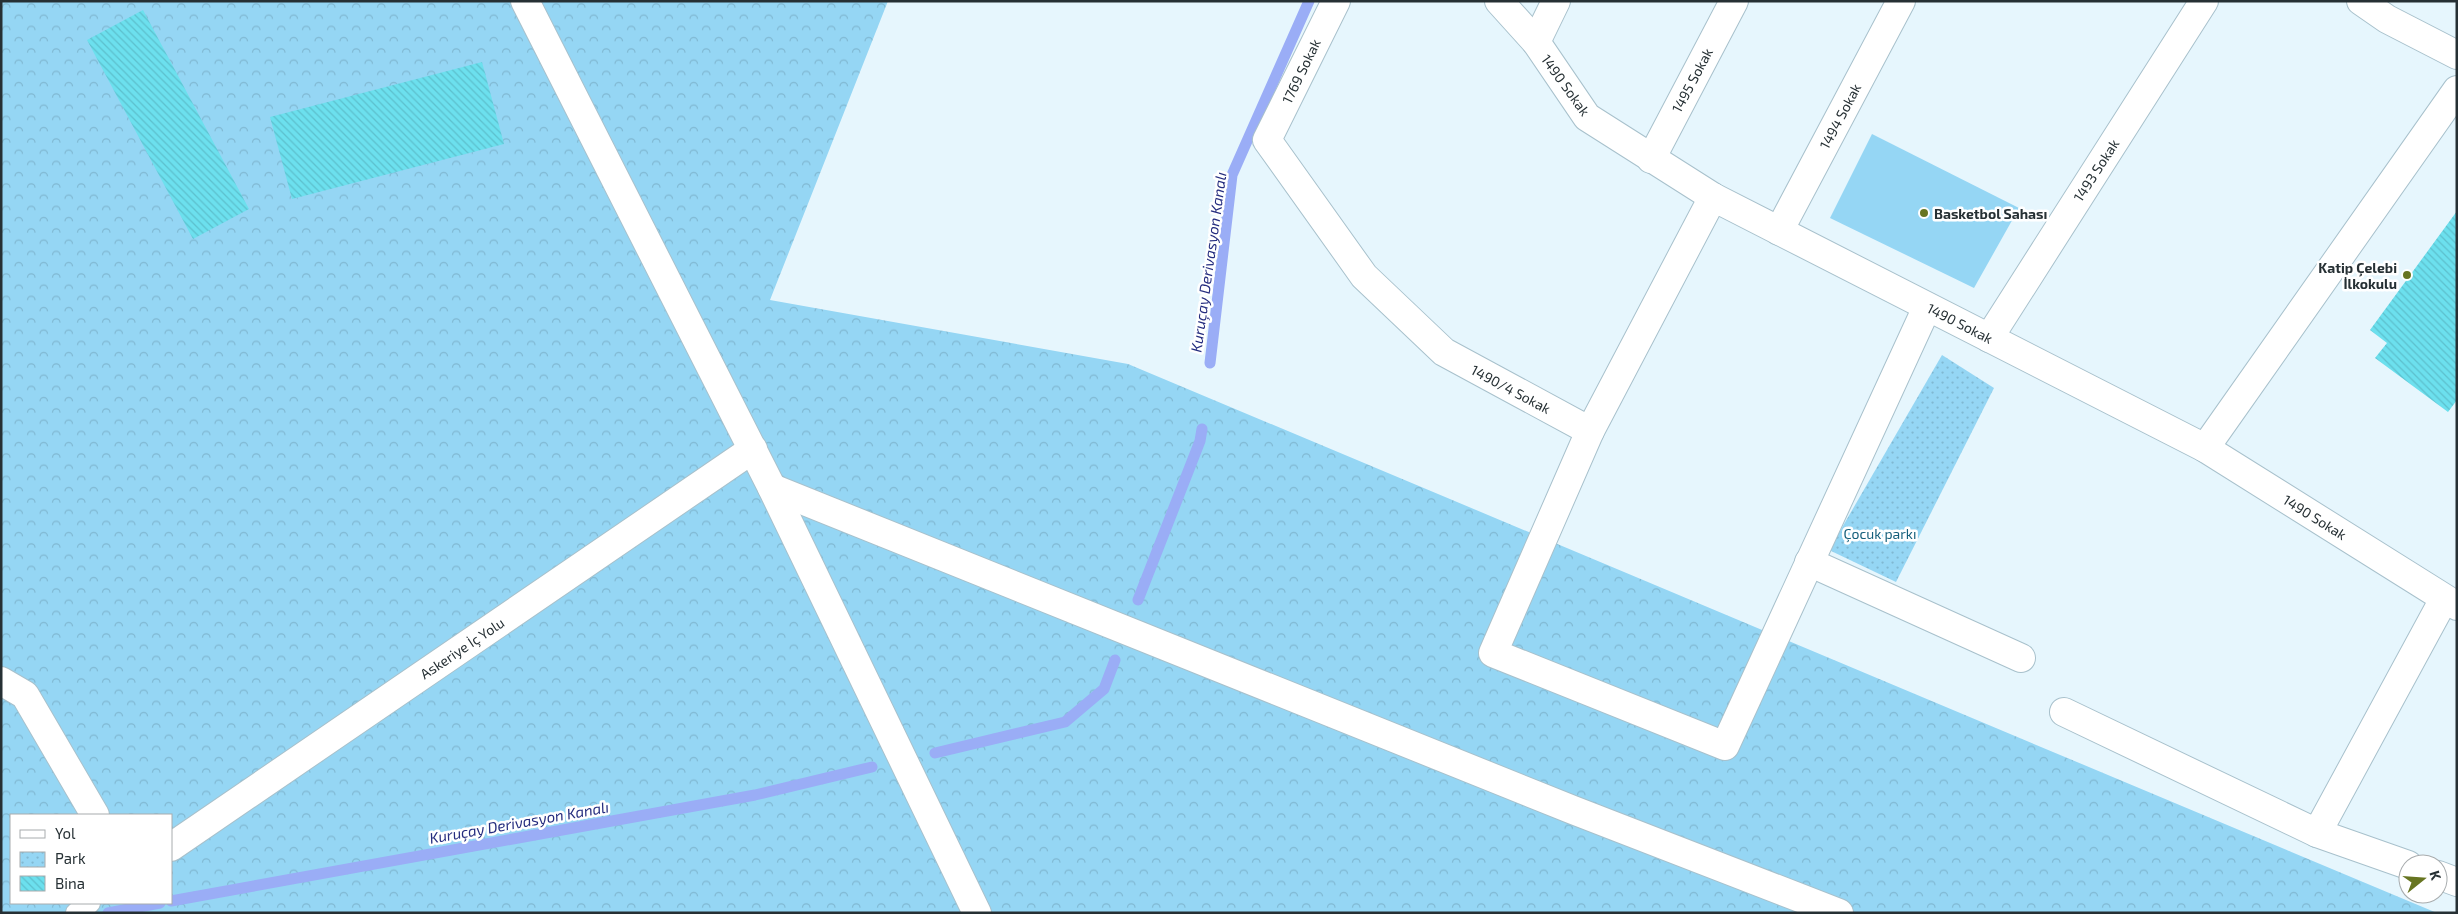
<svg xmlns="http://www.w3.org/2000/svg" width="2458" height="914" font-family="'Exo 2',sans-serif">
<defs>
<pattern id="forest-crowns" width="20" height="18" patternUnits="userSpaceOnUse" patternTransform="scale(1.25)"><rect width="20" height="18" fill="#95d6f4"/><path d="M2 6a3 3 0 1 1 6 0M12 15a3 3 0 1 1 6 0" fill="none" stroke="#80b8d2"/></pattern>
<pattern id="park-dots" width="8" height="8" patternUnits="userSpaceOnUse" patternTransform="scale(1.25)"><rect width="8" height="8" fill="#95d6f4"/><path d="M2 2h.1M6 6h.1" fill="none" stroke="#80b8d2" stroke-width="1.8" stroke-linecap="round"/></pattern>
<pattern id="building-back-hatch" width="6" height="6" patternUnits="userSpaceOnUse" patternTransform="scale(1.25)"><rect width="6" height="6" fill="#6ce0ee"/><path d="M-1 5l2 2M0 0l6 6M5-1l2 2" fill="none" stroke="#5dc0cd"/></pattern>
</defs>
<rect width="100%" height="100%" fill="#e6f6fd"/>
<polygon fill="#95d6f4" points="1872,134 2019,208 1974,288 1830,218"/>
<path fill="url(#forest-crowns)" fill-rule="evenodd" d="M1,1H888L770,300L1128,364L2437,913H1ZM11,815H171V903H11Z"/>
<polygon fill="url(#park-dots)" points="1942,355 1994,388 1896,582 1829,550"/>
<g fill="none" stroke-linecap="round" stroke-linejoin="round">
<g stroke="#9aadf6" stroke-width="11">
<polyline points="1210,363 1232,175 1309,1"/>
<polyline points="1138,600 1200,441 1202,429"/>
<polyline points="935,753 1065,722 1104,689 1115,660"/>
<polyline points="171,901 755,795 872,767"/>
<polyline points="108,913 160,903"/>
</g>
</g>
<g fill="url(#building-back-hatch)">
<polygon points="143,10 249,209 193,239 87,40"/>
<polygon points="482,62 504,144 292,199 270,117"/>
<polygon points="2457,211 2457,400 2448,412 2375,358 2387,343 2370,330"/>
</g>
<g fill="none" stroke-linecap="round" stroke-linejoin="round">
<defs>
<polyline id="lane" points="76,913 90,903"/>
<g id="street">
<polyline points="525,1 772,488 977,913"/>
<polyline points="1336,1 1267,140 1364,276 1444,352 1590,431 1713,197"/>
<polyline points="1499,1 1536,42 1587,117 1713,197 2205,448 2457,606"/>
<polyline points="2361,1 2387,19 2457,55"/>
<polyline points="1536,42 1556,1"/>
<polyline points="1651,159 1734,1"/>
<polyline points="1779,231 1901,1"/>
<polyline points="1989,338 2204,1"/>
<polyline points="1590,431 1493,653 1725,746 1927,307"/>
<polyline points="2205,448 2457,90"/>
<polyline points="772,488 1573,810 1839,913"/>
<polyline points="1809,562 2021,658"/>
<polyline points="1,681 25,695 95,815"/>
<polyline points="2064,712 2317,833 2408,865"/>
<polyline points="2317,833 2444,599"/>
<polyline points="171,847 753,449"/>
<polyline points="2438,875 2457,882"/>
</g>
</defs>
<use href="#lane" stroke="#a8c1cc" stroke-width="22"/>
<use href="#street" stroke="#a8c1cc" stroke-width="30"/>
<use href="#lane" stroke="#fff" stroke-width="20"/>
<use href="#street" stroke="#fff" stroke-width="28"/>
</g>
<g fill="#677521" stroke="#fff" stroke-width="2">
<circle cx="1924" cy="213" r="5"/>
<circle cx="2407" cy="275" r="5"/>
</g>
<g text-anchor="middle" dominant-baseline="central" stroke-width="5" stroke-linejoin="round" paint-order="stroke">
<g font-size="14" fill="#263034" stroke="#fff">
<text transform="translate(1301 71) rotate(-64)">1769 Sokak</text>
<text transform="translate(1692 80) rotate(-62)">1495 Sokak</text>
<text transform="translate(1566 85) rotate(54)">1490 Sokak</text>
<text transform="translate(1840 116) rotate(-62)">1494 Sokak</text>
<text transform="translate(2096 170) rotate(-57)">1493 Sokak</text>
<text transform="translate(1960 323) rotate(27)">1490 Sokak</text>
<text transform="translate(1511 389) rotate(28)">1490/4 Sokak</text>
<text transform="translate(2315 517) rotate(32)">1490 Sokak</text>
<text transform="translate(462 648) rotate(-34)">Askeriye İç Yolu</text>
</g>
<g font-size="14" font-weight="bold" fill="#263034" stroke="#fff" text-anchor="start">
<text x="1934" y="213">Basketbol Sahası</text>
<text x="2397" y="267" text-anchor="end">Katip Çelebi<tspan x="2397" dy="16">İlkokulu</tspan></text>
</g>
<g font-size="14" fill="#155f7b" stroke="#fff">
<text x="1880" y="533">Çocuk parkı</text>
</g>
<g font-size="15" font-style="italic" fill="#252d7f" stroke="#fff">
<text transform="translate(1208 262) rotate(-82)">Kuruçay Derivasyon Kanalı</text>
<text transform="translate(519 822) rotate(-10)">Kuruçay Derivasyon Kanalı</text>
</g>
</g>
<rect width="2458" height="914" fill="none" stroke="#263034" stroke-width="5"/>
<rect x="10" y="814" width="162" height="90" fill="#ffffff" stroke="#a8acae"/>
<rect x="20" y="830" width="25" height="8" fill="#ffffff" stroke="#a8acae"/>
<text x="55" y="839" font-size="15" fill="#263034">Yol</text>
<rect x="20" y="852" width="25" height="15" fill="url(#park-dots)" stroke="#a8acae"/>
<text x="55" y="864" font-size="15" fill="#263034">Park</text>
<rect x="20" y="876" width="25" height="15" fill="url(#building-back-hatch)" stroke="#a8acae"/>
<text x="55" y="889" font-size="15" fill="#263034">Bina</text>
<g transform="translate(2423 879) rotate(73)"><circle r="24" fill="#ffffff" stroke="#a8acae"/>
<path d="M0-4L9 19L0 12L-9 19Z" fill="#677521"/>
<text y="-8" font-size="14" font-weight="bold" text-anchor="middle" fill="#263034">K</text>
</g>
</svg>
